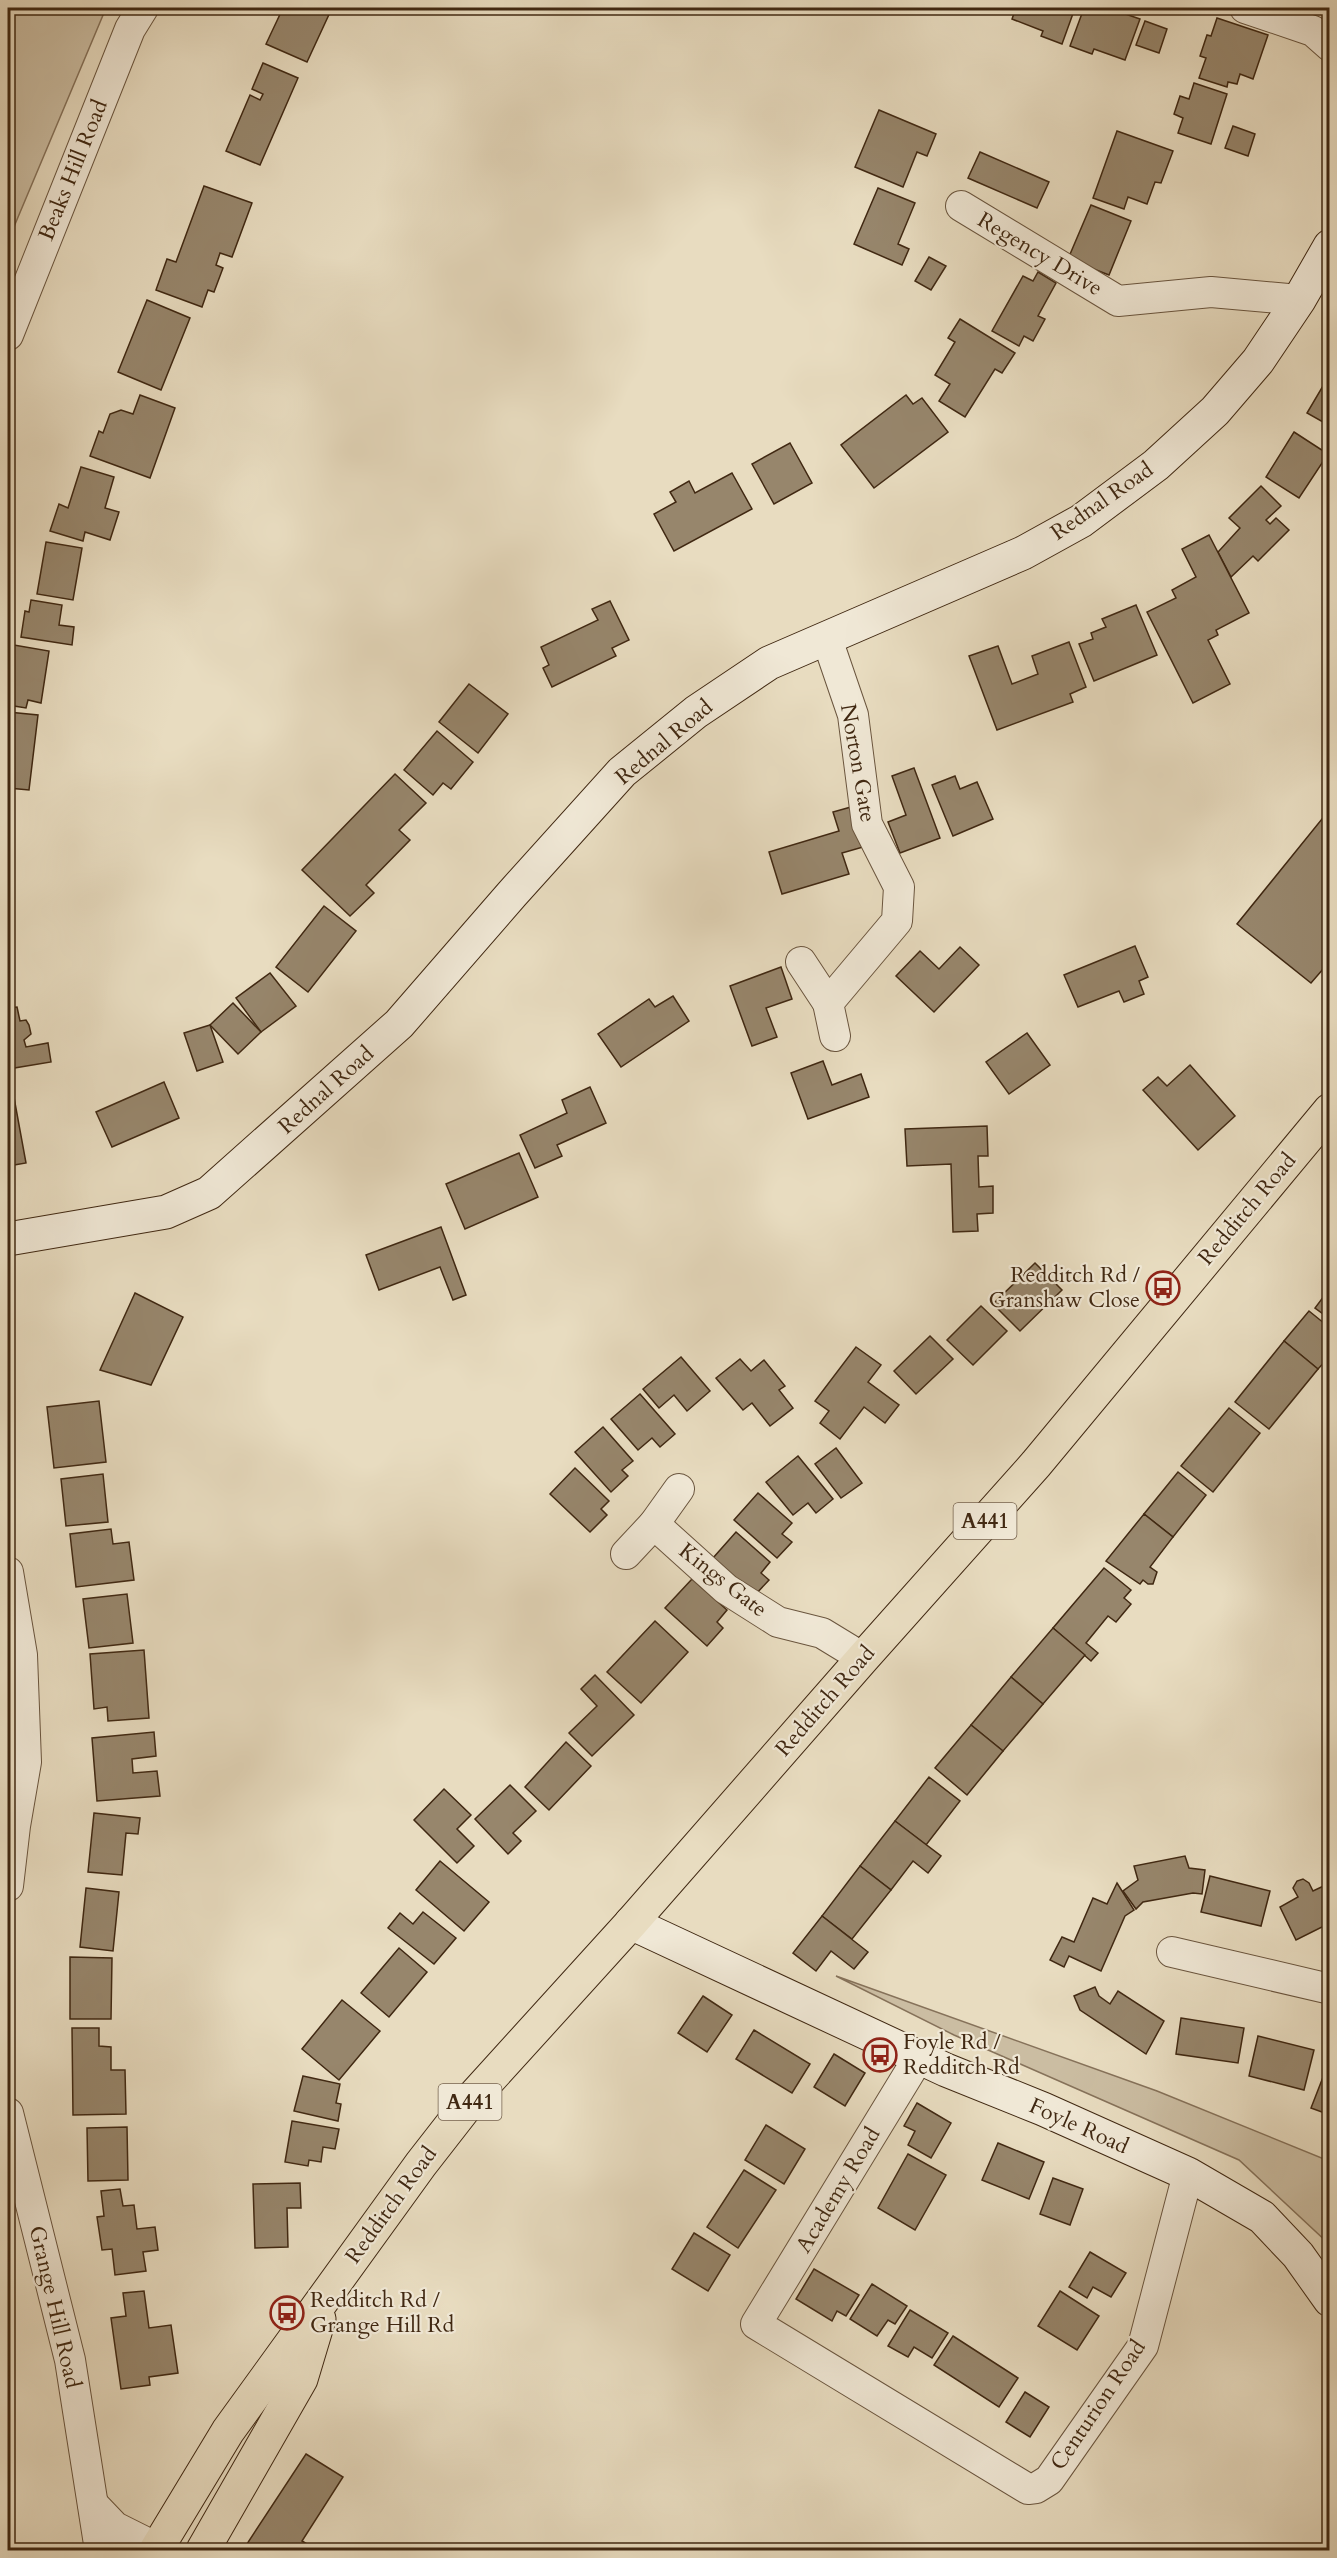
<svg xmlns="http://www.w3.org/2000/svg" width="1337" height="2558" font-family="Cardo,serif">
<rect width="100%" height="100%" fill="#e8dcc0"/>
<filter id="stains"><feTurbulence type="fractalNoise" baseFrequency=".00333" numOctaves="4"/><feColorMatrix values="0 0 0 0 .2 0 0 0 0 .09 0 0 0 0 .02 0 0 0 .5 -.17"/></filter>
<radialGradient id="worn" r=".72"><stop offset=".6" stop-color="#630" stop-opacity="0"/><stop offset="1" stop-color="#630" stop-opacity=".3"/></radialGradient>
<g fill="#cbbda2" stroke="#86725a" stroke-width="1.5">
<polygon points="8,8 106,8 8,241"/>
<polygon points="836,1976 1157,2091 1329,2161 1329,2244 1239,2160 954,2035"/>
</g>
<g fill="#97866c" stroke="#402812" stroke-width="1.5">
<polygon points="283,8 332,8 307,62 266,44"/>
<polygon points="1016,8 1075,8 1062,44 1041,36 1043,31 1012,19"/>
<polygon points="1084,8 1108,8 1140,19 1125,60 1094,49 1092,54 1070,46"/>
<polygon points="1217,18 1268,35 1253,79 1240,74 1237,84 1228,82 1227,87 1199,78 1206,58 1200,56 1207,35 1211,36"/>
<polygon points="1145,21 1167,29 1159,53 1136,45"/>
<polygon points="263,63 298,78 260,165 226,151 250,95 260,100 263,94 252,89"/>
<polygon points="1194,83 1227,94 1211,144 1178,133 1183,118 1174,114 1180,96 1189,99"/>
<polygon points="879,110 936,134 927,156 917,152 903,187 855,167"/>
<polygon points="1233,126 1255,134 1248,156 1225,148"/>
<polygon points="1117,131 1173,151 1161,183 1155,182 1147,204 1128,197 1124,209 1093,198"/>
<polygon points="980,152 1049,182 1037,208 968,178"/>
<polygon points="204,186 252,203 232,257 220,253 216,265 223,268 214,292 208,290 202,307 156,290 167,259 176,262"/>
<polygon points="878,188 915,203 898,244 909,249 902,265 854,244"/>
<polygon points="1091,205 1131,221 1109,275 1068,259"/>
<polygon points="929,257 946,266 931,290 915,281"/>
<polygon points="1038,272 1056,283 1038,316 1045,319 1033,341 1024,336 1019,346 992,331 1023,276 1033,281"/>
<polygon points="147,300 190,318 161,390 118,372"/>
<polygon points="960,319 1015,353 1002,373 995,369 965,417 939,401 950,384 935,375 955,342 948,338"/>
<polygon points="1330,374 1330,426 1307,413"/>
<polygon points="140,395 175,408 150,478 90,456 99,431 103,433 110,414 121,410 133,414"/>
<polygon points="906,395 913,404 922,398 948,432 874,488 841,445"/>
<polygon points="1294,432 1328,454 1299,498 1266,477"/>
<polygon points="790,443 812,483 774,504 752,464"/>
<polygon points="81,467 114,477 105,508 119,512 110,540 85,532 83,541 50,531 59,504 68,508"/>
<polygon points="732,473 752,509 674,551 654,514 676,502 670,492 689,481 695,493"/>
<polygon points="1261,486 1281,506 1266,520 1270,524 1276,518 1289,530 1258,561 1253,556 1231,577 1218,552 1240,528 1229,518"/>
<polygon points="1209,535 1249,613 1216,630 1218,635 1208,640 1230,684 1193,703 1147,612 1176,598 1172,590 1196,577 1182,549"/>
<polygon points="46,542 82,548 73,600 37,594"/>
<polygon points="31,600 62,605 59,625 74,627 72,645 21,637 25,611 29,612"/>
<polygon points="610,601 629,640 612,648 616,656 552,687 543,668 549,665 541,647 598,620 592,609"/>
<polygon points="1136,605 1157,655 1094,681 1079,644 1093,639 1091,633 1106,627 1102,619"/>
<polygon points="1069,642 1086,687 1070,694 1073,702 997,730 969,656 998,646 1012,684 1038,674 1032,656"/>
<polygon points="8,644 49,651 41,703 28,700 26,708 8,705"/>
<polygon points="469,684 508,714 478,753 439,722"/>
<polygon points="8,712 38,715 29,790 8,788"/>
<polygon points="437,731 473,762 451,789 443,783 433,795 404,770"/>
<polygon points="914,768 940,838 900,853 888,822 906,815 892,776"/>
<polygon points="395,774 426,803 399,830 410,840 366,885 374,893 350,916 302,870"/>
<polygon points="955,776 960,789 977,782 993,819 953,836 932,785"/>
<polygon points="851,807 863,847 842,853 849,874 782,894 769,852 839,831 833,812"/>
<polygon points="1330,809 1330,961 1311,983 1237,924"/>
<polygon points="324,906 356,931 308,992 276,967"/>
<polygon points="1135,946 1148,977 1139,981 1144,994 1124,1002 1119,991 1078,1007 1064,975"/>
<polygon points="960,947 979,965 934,1012 896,976 920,951 939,969"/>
<polygon points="781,967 792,999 766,1008 777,1037 752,1046 730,986"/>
<polygon points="270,973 296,1006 261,1032 236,998"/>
<polygon points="673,996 689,1021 621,1067 598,1034 649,999 655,1007"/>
<polygon points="233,1003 261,1032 238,1054 210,1025"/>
<polygon points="17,1007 20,1021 26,1020 29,1025 31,1034 24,1040 26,1047 48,1043 51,1062 8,1069 8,1008"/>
<polygon points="210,1025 223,1062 197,1071 184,1033"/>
<polygon points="1027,1033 1050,1065 1009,1094 986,1062"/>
<polygon points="823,1061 832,1085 861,1074 869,1097 808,1119 791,1073"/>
<polygon points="1190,1065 1235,1116 1198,1150 1143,1090 1158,1077 1167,1086"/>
<polygon points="8,1081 11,1081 26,1163 8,1166"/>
<polygon points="164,1082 179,1118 112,1147 96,1112"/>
<polygon points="590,1087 606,1123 557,1145 562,1156 535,1168 520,1135 567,1113 562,1100"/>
<polygon points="987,1126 988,1156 978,1156 979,1187 993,1186 993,1213 977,1214 978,1231 953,1232 951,1164 907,1166 905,1129"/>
<polygon points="519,1153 538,1197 465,1229 446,1184"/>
<polygon points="441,1227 466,1295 453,1300 440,1267 379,1290 366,1255"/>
<polygon points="1035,1263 1062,1290 1020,1331 993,1304"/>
<polygon points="1330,1288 1330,1319 1315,1308"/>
<polygon points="135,1293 183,1317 151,1385 100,1370"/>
<polygon points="981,1306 1007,1331 973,1365 947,1340"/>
<polygon points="1309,1311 1330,1328 1330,1356 1318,1369 1284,1341"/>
<polygon points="930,1336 953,1359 916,1394 894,1371"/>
<polygon points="1284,1341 1318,1369 1269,1429 1235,1402"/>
<polygon points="856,1347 881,1365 868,1382 899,1405 885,1423 864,1407 840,1439 820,1423 829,1411 815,1401"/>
<polygon points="681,1357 710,1391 687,1411 674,1395 659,1408 643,1389"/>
<polygon points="740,1359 751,1371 764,1360 785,1386 779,1390 793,1408 770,1426 752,1403 743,1410 716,1378"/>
<polygon points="640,1394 675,1434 660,1447 652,1438 638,1450 611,1419"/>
<polygon points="99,1401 106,1462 54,1468 47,1407"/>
<polygon points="1229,1408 1260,1433 1213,1492 1181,1466"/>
<polygon points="603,1427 633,1461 622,1470 628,1476 611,1492 575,1452"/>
<polygon points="836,1448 862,1483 841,1498 815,1464"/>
<polygon points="798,1456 833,1499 816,1513 808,1503 793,1515 766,1482"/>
<polygon points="575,1468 609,1501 601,1509 607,1515 590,1532 550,1494"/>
<polygon points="1178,1472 1206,1495 1173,1537 1144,1514"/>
<polygon points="103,1474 108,1522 66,1526 61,1479"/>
<polygon points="758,1493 792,1523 782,1534 792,1542 777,1558 734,1520"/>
<polygon points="1144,1514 1173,1537 1150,1567 1157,1572 1153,1584 1148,1584 1143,1580 1140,1584 1106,1561"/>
<polygon points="111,1529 113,1544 129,1542 134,1580 76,1587 70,1534"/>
<polygon points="736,1532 770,1562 761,1573 769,1580 755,1595 713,1558"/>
<polygon points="1104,1568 1131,1590 1124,1598 1131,1604 1116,1622 1108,1616 1086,1643 1098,1653 1091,1661 1053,1628"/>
<polygon points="692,1579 727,1610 717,1622 723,1628 707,1646 665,1608"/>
<polygon points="127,1594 133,1643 89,1648 83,1599"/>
<polygon points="655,1621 688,1652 641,1703 607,1672"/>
<polygon points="1053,1628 1085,1655 1043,1704 1011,1677"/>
<polygon points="144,1650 149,1718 108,1721 107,1707 94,1709 90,1654"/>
<polygon points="595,1675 634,1715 592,1756 569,1733 597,1706 581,1689"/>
<polygon points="1011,1677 1043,1704 1003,1751 971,1725"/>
<polygon points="971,1725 1003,1751 967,1795 935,1768"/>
<polygon points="154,1732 156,1756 132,1759 133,1773 157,1771 160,1796 97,1801 92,1738"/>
<polygon points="566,1742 591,1766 549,1810 525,1787"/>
<polygon points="929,1777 960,1801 926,1845 895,1821"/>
<polygon points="510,1785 536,1811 513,1833 521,1841 508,1854 475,1819"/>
<polygon points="444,1789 471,1815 457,1829 474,1846 457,1863 414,1820"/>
<polygon points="94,1813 140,1818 138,1834 126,1833 122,1875 88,1872"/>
<polygon points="895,1821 941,1856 928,1873 913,1861 891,1890 860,1866"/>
<polygon points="1185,1856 1189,1868 1205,1870 1202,1894 1193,1893 1143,1902 1136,1909 1123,1891 1138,1880 1134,1866"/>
<polygon points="440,1861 489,1902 464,1931 416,1890"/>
<polygon points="860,1866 891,1890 852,1939 822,1916"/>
<polygon points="1210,1876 1270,1891 1261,1926 1201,1912"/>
<polygon points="1303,1879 1309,1883 1313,1891 1330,1883 1330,1923 1296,1940 1280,1907 1298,1897 1293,1888 1297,1881"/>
<polygon points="1117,1883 1134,1910 1125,1916 1101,1971 1069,1956 1064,1967 1050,1960 1062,1937 1074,1942 1093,1898 1107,1904"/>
<polygon points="86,1888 119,1892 113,1951 80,1947"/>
<polygon points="423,1912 456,1938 434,1964 388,1928 400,1913 413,1924"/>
<polygon points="822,1916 868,1952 854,1969 831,1951 816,1971 793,1953"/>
<polygon points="399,1948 427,1972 389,2017 361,1993"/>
<polygon points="70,1957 112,1958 111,2019 70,2019"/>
<polygon points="1095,1987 1099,1996 1110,2004 1118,1991 1164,2021 1146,2054 1080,2010 1074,1996"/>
<polygon points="703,1996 732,2015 707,2052 678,2033"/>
<polygon points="342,2000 380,2031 339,2080 302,2049"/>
<polygon points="1181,2018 1244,2028 1238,2063 1176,2054"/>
<polygon points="72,2028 99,2028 99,2046 111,2047 111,2070 125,2070 126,2114 73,2115"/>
<polygon points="754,2030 810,2064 792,2093 736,2059"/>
<polygon points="1258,2036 1314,2050 1304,2090 1249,2076"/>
<polygon points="834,2054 865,2073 845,2106 814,2087"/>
<polygon points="1325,2072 1330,2074 1330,2115 1311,2108"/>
<polygon points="303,2076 340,2084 336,2103 341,2104 338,2121 294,2111"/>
<polygon points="917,2103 951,2123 931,2158 908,2145 915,2131 904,2126"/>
<polygon points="292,2121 339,2129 335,2149 323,2147 321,2162 309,2160 308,2166 285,2162"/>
<polygon points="766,2125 805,2149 784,2184 745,2160"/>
<polygon points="127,2127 128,2180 88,2181 87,2128"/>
<polygon points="998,2143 1044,2162 1029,2199 982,2180"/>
<polygon points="908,2154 946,2175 915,2230 878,2208"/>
<polygon points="744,2170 776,2190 738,2248 707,2227"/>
<polygon points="1053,2178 1083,2189 1070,2225 1040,2214"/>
<polygon points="300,2183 301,2208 287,2208 288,2247 255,2248 253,2184"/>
<polygon points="120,2189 123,2206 134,2205 137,2229 155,2227 158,2250 143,2252 146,2271 115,2275 112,2249 102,2250 97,2217 104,2216 101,2191"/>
<polygon points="694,2233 730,2255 708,2291 672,2269"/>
<polygon points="1090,2252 1126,2273 1111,2297 1093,2287 1087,2298 1069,2287"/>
<polygon points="814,2269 859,2295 846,2316 837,2311 832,2321 796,2299"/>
<polygon points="872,2284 907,2306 895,2324 888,2320 877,2336 850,2319"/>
<polygon points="144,2291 149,2328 171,2325 178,2373 149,2377 150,2385 121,2389 111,2318 126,2316 123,2293"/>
<polygon points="1060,2291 1099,2316 1077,2350 1038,2326"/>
<polygon points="910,2310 948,2333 932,2358 914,2347 908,2357 888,2346"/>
<polygon points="953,2336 1018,2378 999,2407 934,2365"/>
<polygon points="1025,2392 1049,2407 1030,2437 1006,2422"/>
<polygon points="306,2454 343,2477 302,2541 317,2550 243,2550"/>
</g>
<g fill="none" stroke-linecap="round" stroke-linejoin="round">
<defs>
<g id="street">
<polyline points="1245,8 1313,31 1330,46"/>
<polyline points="961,206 1118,301 1211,292 1299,300"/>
<polyline points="8,335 130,29 143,8"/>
<polyline points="827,639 853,715 867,824 899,887 897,921 828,1003 835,1036"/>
<polyline points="801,962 828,1003"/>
<polyline points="654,1524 726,1589 778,1622 822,1633 863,1658"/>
<polyline points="626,1554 654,1524 679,1489"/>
<polyline points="8,1572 22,1655 26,1762 15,1826 8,1886"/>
<polyline points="1172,1952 1330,1989"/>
<polyline points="919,2057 756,2324 1028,2489 1036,2488 1049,2480 1143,2346 1188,2174"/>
<polyline points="8,2113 70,2360 99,2544 102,2550"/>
<polyline points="93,2504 115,2527 161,2550"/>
</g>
<g id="secondary">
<polyline points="8,1239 166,1212 209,1193 399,1024 512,894 622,772 696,712 769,663 1023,553 1081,521 1156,465 1215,411 1258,361 1299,300 1330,246"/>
<polyline points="631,1923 946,2070 1043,2109 1188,2174 1262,2217 1298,2255 1330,2300"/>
</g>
<g id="highway">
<polyline points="156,2550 228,2431 421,2164 474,2096 631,1923 863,1658 1036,1464 1330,1110"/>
<polyline points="203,2550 301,2379 319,2319"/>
</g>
</defs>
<use href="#street" stroke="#6a553e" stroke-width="32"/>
<use href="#secondary" stroke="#402812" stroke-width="35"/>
<use href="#highway" stroke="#402812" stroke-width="35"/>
<use href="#street" stroke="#f0e8d6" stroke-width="30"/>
<use href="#secondary" stroke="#f0e8d6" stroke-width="33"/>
<use href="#highway" stroke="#e8dcc0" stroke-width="33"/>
</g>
<defs>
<symbol id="bus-ring" viewBox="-11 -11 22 22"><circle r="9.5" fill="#f0e8d6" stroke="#8f2418" stroke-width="1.5"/><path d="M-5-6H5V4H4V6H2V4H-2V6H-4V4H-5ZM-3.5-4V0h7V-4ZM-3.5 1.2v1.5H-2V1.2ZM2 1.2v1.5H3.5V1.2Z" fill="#8f2418"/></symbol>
</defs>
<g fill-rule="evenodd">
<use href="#bus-ring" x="1144" y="1269" width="38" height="38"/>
<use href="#bus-ring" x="861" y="2036" width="38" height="38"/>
<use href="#bus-ring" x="268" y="2294" width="38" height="38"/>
</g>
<g text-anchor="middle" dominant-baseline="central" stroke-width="4.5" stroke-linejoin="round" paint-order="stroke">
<g fill="#f0e8d6" stroke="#75624d" stroke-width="1.5">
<rect x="953.5" y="1503" width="63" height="36" rx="4.5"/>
<rect x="438.5" y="2084" width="63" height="36" rx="4.5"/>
</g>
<g font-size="21" font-weight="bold" fill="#402812">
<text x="985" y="1521">A441</text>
<text x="470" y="2102">A441</text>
</g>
<g font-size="22" fill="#402812" stroke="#f0e8d6">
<text transform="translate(73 170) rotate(-68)">Beaks Hill Road</text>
<text transform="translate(1040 254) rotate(31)">Regency Drive</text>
<text transform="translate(1102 501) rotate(-35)">Rednal Road</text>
<text transform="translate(664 742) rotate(-40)">Rednal Road</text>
<text transform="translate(858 763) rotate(80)">Norton Gate</text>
<text transform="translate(326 1090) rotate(-42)">Rednal Road</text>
<text transform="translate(1247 1209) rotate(-50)">Redditch Road</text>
<text transform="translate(723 1580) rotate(38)">Kings Gate</text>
<text transform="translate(825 1701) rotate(-49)">Redditch Road</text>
<text transform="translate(1079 2126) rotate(24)">Foyle Road</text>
<text transform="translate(838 2190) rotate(-59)">Academy Road</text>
<text transform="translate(391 2205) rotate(-54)">Redditch Road</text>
<text transform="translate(55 2307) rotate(77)">Grange Hill Road</text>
<text transform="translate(1098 2405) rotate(-56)">Centurion Road</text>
</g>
<g font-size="22" fill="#402812" stroke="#f0e8d6" text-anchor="start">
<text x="1140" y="1275" text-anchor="end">Redditch Rd /<tspan x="1140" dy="25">Granshaw Close</tspan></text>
<text x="903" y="2042">Foyle Rd /<tspan x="903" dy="25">Redditch Rd</tspan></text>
<text x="310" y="2300">Redditch Rd /<tspan x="310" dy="25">Grange Hill Rd</tspan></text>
</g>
</g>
<rect width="1337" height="2558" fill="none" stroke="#e8dcc0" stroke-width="30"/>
<rect x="9" y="9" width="1319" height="2540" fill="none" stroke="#402812" stroke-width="3"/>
<rect x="15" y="15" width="1307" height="2528" fill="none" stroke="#402812" stroke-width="1.5"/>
<rect width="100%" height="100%" filter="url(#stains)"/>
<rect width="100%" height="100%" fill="url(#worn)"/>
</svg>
